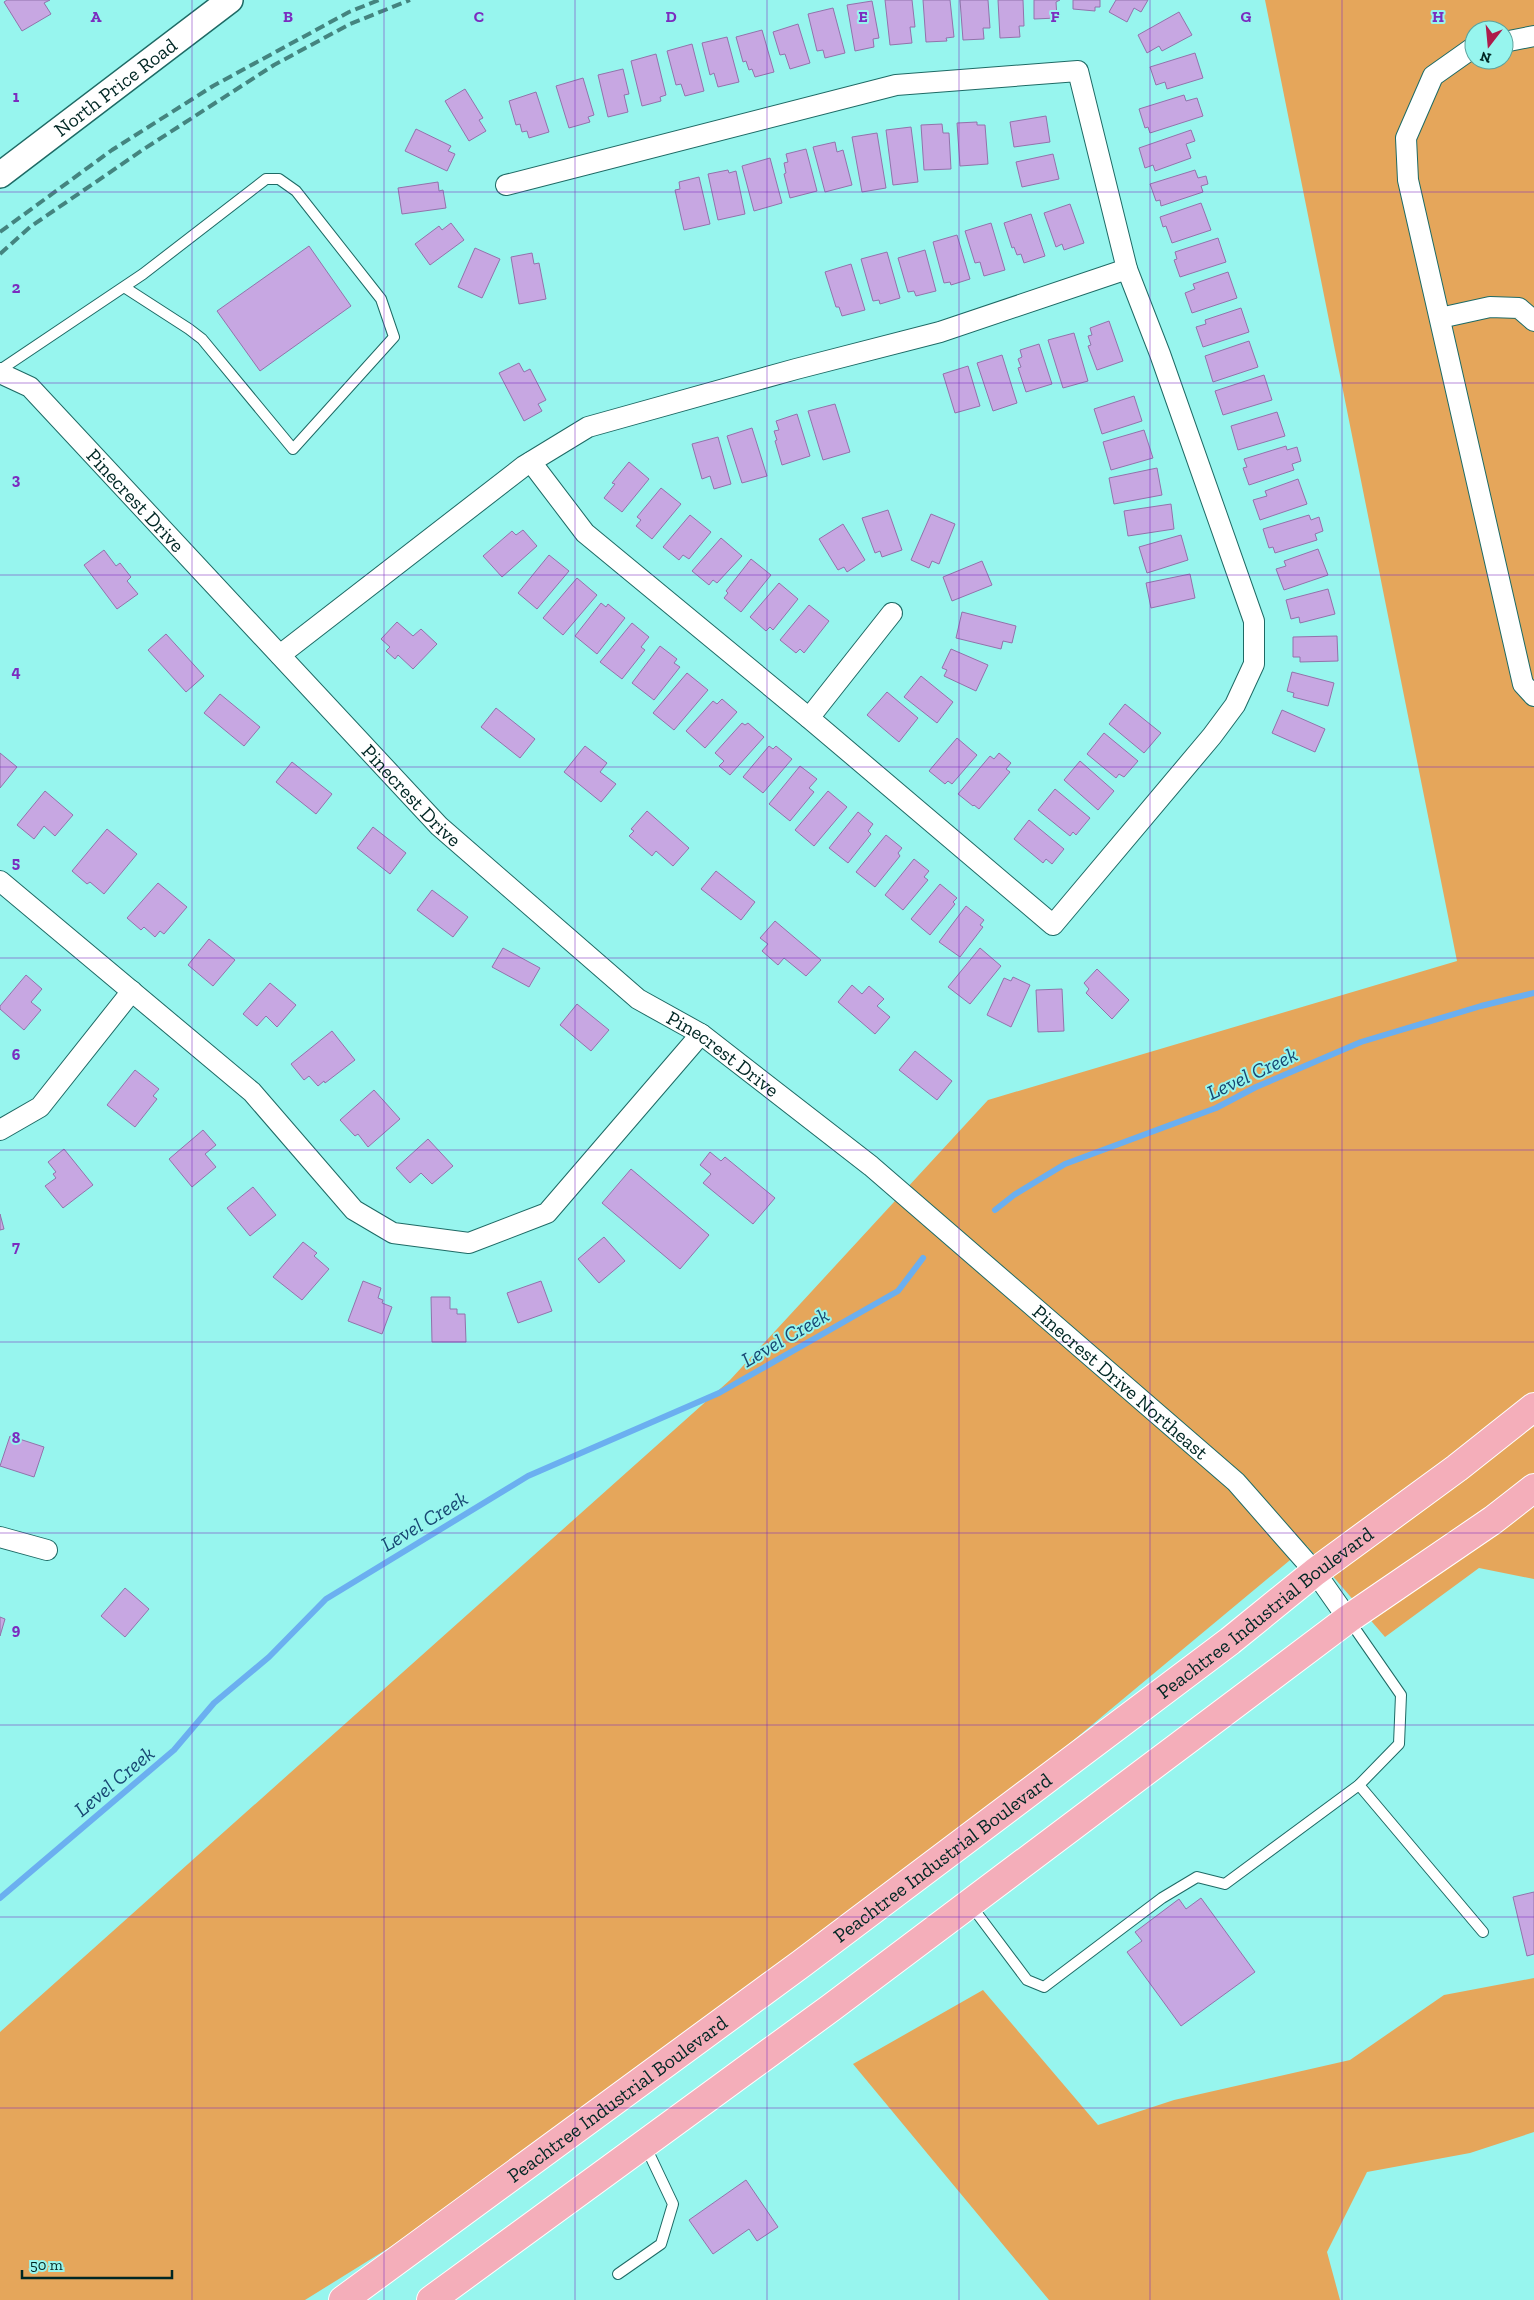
<svg xmlns="http://www.w3.org/2000/svg" width="1534" height="2300" font-family="'Zilla Slab',serif">
<rect width="100%" height="100%" fill="#97f5ee"/>
<g fill="#e5a65b" fill-rule="evenodd">
<path d="M1265,0H1534V1579L1479,1568L1385,1637L1307,1546L1039,1769L598,2118L305,2300H0V2032L730,1380L988,1100L1457,961ZM1474,30H1504V60H1474Z"/>
<polygon points="1534,1978 1534,2132 1470,2153 1367,2172 1327,2252 1340,2300 1049,2300 853,2064 983,1990 1098,2125 1174,2100 1350,2060 1444,1995"/>
</g>
<g fill="none" stroke-linecap="round" stroke-linejoin="round">
<g stroke="#6baff0" stroke-width="6">
<polyline points="995,1210 1014,1195 1065,1164 1216,1108 1256,1087 1361,1042 1481,1006 1534,993"/>
<polyline points="0,1898 174,1750 214,1703 269,1657 326,1599 528,1476 719,1393 898,1291 923,1258"/>
</g>
</g>
<g fill="#c7a7e2" stroke="#9273ab">
<polygon points="7,0 50,0 44,3 51,14 22,31 4,2"/>
<polygon points="885,0 912,0 915,27 910,27 912,43 890,45"/>
<polygon points="923,0 950,0 954,37 946,38 947,41 926,42"/>
<polygon points="960,0 988,0 990,28 983,28 984,39 963,40"/>
<polygon points="998,0 1023,0 1024,26 1019,26 1020,37 1000,38"/>
<polygon points="1034,0 1060,0 1056,2 1057,18 1034,19"/>
<polygon points="1073,0 1100,0 1100,7 1095,7 1095,11 1073,9"/>
<polygon points="1116,0 1148,0 1141,12 1134,8 1127,22 1109,12"/>
<polygon points="872,1 879,38 873,39 874,47 855,51 847,5"/>
<polygon points="833,8 845,53 825,58 823,50 817,51 808,14"/>
<polygon points="1179,12 1192,35 1162,51 1159,46 1147,53 1138,35"/>
<polygon points="798,24 810,63 790,69 785,54 780,55 773,32"/>
<polygon points="762,30 774,72 755,77 752,69 749,70 746,61 743,62 736,37"/>
<polygon points="727,37 739,82 718,87 714,73 710,75 702,43"/>
<polygon points="692,44 704,91 685,96 681,84 676,85 667,51"/>
<polygon points="1195,53 1203,78 1167,89 1165,82 1156,85 1150,67"/>
<polygon points="656,54 666,95 660,97 661,101 642,106 631,61"/>
<polygon points="623,69 629,94 624,95 628,112 608,117 598,75"/>
<polygon points="583,78 594,115 588,117 590,122 569,128 556,86"/>
<polygon points="465,89 483,118 479,120 486,131 469,141 445,101"/>
<polygon points="536,92 549,132 529,138 527,131 522,132 520,124 516,125 509,101"/>
<polygon points="1184,95 1186,101 1197,98 1203,116 1150,133 1148,127 1145,128 1139,109"/>
<polygon points="1046,116 1050,142 1014,147 1010,122"/>
<polygon points="977,122 977,125 985,125 988,164 960,166 957,123"/>
<polygon points="942,124 943,133 949,133 951,169 924,170 921,125"/>
<polygon points="911,127 918,182 893,185 886,130"/>
<polygon points="416,129 451,146 448,151 455,154 447,171 405,151"/>
<polygon points="1191,130 1195,141 1186,144 1191,158 1155,171 1153,165 1145,168 1139,148"/>
<polygon points="877,133 886,188 862,192 852,137"/>
<polygon points="835,142 837,152 843,150 852,185 825,192 813,147"/>
<polygon points="806,149 817,191 790,198 784,174 786,173 784,163 788,162 786,154"/>
<polygon points="1053,154 1059,179 1022,187 1016,162"/>
<polygon points="770,158 782,203 754,211 742,166"/>
<polygon points="728,170 729,173 736,171 745,214 718,220 708,174"/>
<polygon points="1195,170 1198,178 1206,176 1208,184 1201,186 1203,192 1161,206 1160,200 1156,201 1150,184"/>
<polygon points="699,177 710,224 684,230 675,190 680,189 679,182"/>
<polygon points="438,182 439,191 443,190 446,208 402,214 398,188"/>
<polygon points="1201,203 1211,230 1172,243 1166,226 1163,227 1160,217"/>
<polygon points="1070,204 1084,243 1064,250 1062,244 1056,247 1044,213"/>
<polygon points="1031,214 1045,256 1024,263 1021,254 1017,255 1014,247 1012,248 1004,223"/>
<polygon points="451,223 464,240 430,265 415,244 439,226 442,230"/>
<polygon points="991,223 1005,270 984,276 980,262 975,263 965,231"/>
<polygon points="957,235 970,279 951,285 950,282 944,283 933,242"/>
<polygon points="1218,238 1226,262 1180,277 1174,260 1177,259 1175,252"/>
<polygon points="309,246 351,306 260,371 217,311"/>
<polygon points="475,248 500,259 482,298 458,287"/>
<polygon points="925,250 936,291 916,296 914,291 908,292 898,258"/>
<polygon points="887,252 900,298 880,304 879,300 873,301 861,259"/>
<polygon points="532,253 534,264 539,263 546,299 519,304 511,257"/>
<polygon points="851,264 865,310 842,316 839,307 836,307 825,272"/>
<polygon points="1228,272 1237,298 1192,313 1185,293 1195,289 1193,284"/>
<polygon points="1241,308 1249,332 1203,347 1196,327 1206,324 1205,320"/>
<polygon points="1109,321 1123,361 1097,370 1088,346 1091,345 1088,336 1092,335 1090,328"/>
<polygon points="1074,333 1088,381 1063,388 1048,340"/>
<polygon points="1249,341 1258,367 1213,382 1205,356"/>
<polygon points="1039,344 1052,384 1026,392 1018,368 1021,367 1018,359 1022,357 1020,350"/>
<polygon points="1002,355 1017,403 993,411 977,363"/>
<polygon points="519,363 524,372 530,369 546,400 538,404 542,411 524,421 499,373"/>
<polygon points="968,366 980,406 955,413 943,374"/>
<polygon points="1264,375 1272,400 1223,415 1215,391"/>
<polygon points="1134,396 1142,421 1102,434 1094,409"/>
<polygon points="835,404 850,452 823,460 808,411"/>
<polygon points="1277,412 1285,436 1238,450 1231,426"/>
<polygon points="797,414 810,456 782,465 775,441 777,440 774,431 779,430 776,421"/>
<polygon points="752,428 767,476 742,483 727,436"/>
<polygon points="1144,430 1153,458 1111,470 1103,442"/>
<polygon points="718,437 731,484 714,489 710,476 702,479 692,444"/>
<polygon points="1286,446 1287,450 1297,447 1301,461 1292,464 1294,470 1249,485 1243,468 1247,467 1244,459"/>
<polygon points="629,462 649,479 622,512 604,498 615,484 612,483"/>
<polygon points="1157,468 1162,495 1114,504 1109,478"/>
<polygon points="1298,479 1307,504 1260,520 1253,500 1267,496 1265,491"/>
<polygon points="661,488 681,504 652,539 636,526 641,520 637,517"/>
<polygon points="1171,504 1174,529 1128,536 1124,511"/>
<polygon points="888,510 902,550 882,557 880,551 875,553 862,518"/>
<polygon points="931,514 955,524 939,564 932,561 929,568 911,560"/>
<polygon points="690,515 711,532 689,559 683,555 679,560 663,547"/>
<polygon points="1309,515 1311,520 1319,517 1323,531 1315,534 1317,540 1275,553 1273,547 1269,548 1263,529"/>
<polygon points="843,524 865,560 847,572 844,567 838,570 819,539"/>
<polygon points="523,530 537,546 502,577 483,556 512,531 516,535"/>
<polygon points="1181,535 1188,560 1147,573 1139,547"/>
<polygon points="721,538 742,556 717,583 713,580 709,585 692,571"/>
<polygon points="1318,549 1328,575 1284,590 1276,569 1286,566 1284,561"/>
<polygon points="104,550 116,566 120,563 131,577 127,581 138,594 117,609 84,565"/>
<polygon points="549,555 569,571 537,609 518,593"/>
<polygon points="751,559 771,575 741,612 724,598 728,593 726,591"/>
<polygon points="982,561 992,585 952,601 943,577"/>
<polygon points="1190,574 1195,598 1151,608 1146,583"/>
<polygon points="577,578 597,595 563,635 543,618"/>
<polygon points="779,583 798,599 773,630 770,627 766,631 750,617"/>
<polygon points="1328,589 1335,614 1300,623 1299,617 1291,619 1286,600"/>
<polygon points="601,603 606,607 608,604 625,618 597,654 575,636"/>
<polygon points="809,605 829,621 804,653 800,649 796,653 780,640"/>
<polygon points="962,612 1016,626 1012,643 1003,641 1001,649 956,638"/>
<polygon points="397,622 413,636 421,629 437,644 413,669 398,655 395,659 386,651 390,647 381,639"/>
<polygon points="632,623 649,637 641,647 645,650 622,679 600,662"/>
<polygon points="166,634 204,676 186,692 148,650"/>
<polygon points="1337,636 1338,661 1300,662 1300,657 1293,657 1293,637"/>
<polygon points="660,646 677,659 674,663 680,667 654,700 632,683"/>
<polygon points="951,649 988,665 976,691 944,676 947,670 942,668"/>
<polygon points="1292,672 1334,683 1328,706 1293,697 1294,693 1287,691"/>
<polygon points="687,673 708,690 674,730 653,713"/>
<polygon points="921,676 953,702 937,723 904,697"/>
<polygon points="887,692 918,718 899,742 867,715"/>
<polygon points="220,694 260,727 244,746 204,713"/>
<polygon points="722,699 737,712 705,748 686,731 713,701 717,704"/>
<polygon points="1125,704 1161,733 1144,753 1109,724"/>
<polygon points="496,708 535,739 520,758 481,727"/>
<polygon points="1282,710 1325,729 1315,752 1272,733"/>
<polygon points="742,723 745,725 748,723 764,737 730,775 719,766 724,761 715,753"/>
<polygon points="1104,733 1138,761 1124,777 1119,774 1116,778 1087,754"/>
<polygon points="957,738 977,755 952,784 948,781 945,784 929,771"/>
<polygon points="585,746 607,763 600,772 616,784 601,802 564,772"/>
<polygon points="769,746 773,749 776,746 792,759 763,793 743,777"/>
<polygon points="0,753 17,767 0,788"/>
<polygon points="999,753 1011,763 1006,769 1010,772 979,809 974,805 973,806 958,794 990,756 994,759"/>
<polygon points="1080,761 1114,791 1098,810 1064,780"/>
<polygon points="292,762 332,794 316,814 276,782"/>
<polygon points="800,766 817,779 809,788 814,792 790,821 769,804"/>
<polygon points="1055,789 1090,818 1076,835 1073,832 1070,836 1038,810"/>
<polygon points="45,791 73,815 55,836 44,826 34,839 17,825"/>
<polygon points="828,791 847,807 814,846 795,830"/>
<polygon points="647,811 689,848 673,866 656,851 652,856 629,836 634,831 631,829"/>
<polygon points="858,812 873,824 868,831 871,834 848,863 829,848"/>
<polygon points="1029,820 1064,849 1052,864 1046,859 1043,863 1014,839"/>
<polygon points="373,827 406,853 390,874 357,848"/>
<polygon points="107,829 137,854 104,894 90,882 87,884 72,871"/>
<polygon points="886,835 902,848 898,853 900,856 875,887 856,872"/>
<polygon points="914,859 929,871 924,877 928,880 903,910 885,895"/>
<polygon points="716,871 755,902 741,920 701,889"/>
<polygon points="158,883 187,907 164,934 160,931 155,937 144,927 141,930 127,918"/>
<polygon points="940,884 957,898 953,902 955,904 930,935 911,919"/>
<polygon points="432,890 468,917 453,937 417,910"/>
<polygon points="966,906 984,920 980,925 983,927 960,957 939,942"/>
<polygon points="775,921 821,960 806,976 784,958 778,965 762,951 768,944 760,938"/>
<polygon points="209,939 235,960 213,986 188,965"/>
<polygon points="503,948 540,968 529,987 492,967"/>
<polygon points="980,948 1001,966 970,1004 948,987"/>
<polygon points="1097,969 1129,1000 1112,1019 1086,993 1089,989 1084,983"/>
<polygon points="26,975 42,989 31,1002 41,1010 24,1030 0,1009 0,1006"/>
<polygon points="1013,977 1030,985 1011,1027 987,1015 1004,978 1011,981"/>
<polygon points="270,983 296,1005 277,1027 266,1016 257,1026 243,1014"/>
<polygon points="852,985 862,994 869,986 884,999 877,1006 890,1017 875,1034 838,1002"/>
<polygon points="1062,989 1064,1031 1038,1032 1036,990"/>
<polygon points="577,1004 609,1030 591,1051 560,1025"/>
<polygon points="332,1031 355,1060 325,1083 324,1081 318,1086 309,1076 304,1080 291,1064"/>
<polygon points="915,1051 952,1081 937,1100 899,1070"/>
<polygon points="135,1070 159,1089 153,1096 157,1099 135,1127 107,1105"/>
<polygon points="374,1090 400,1119 368,1147 358,1134 355,1136 340,1120"/>
<polygon points="203,1130 216,1145 205,1154 216,1167 192,1187 169,1159"/>
<polygon points="428,1139 453,1166 432,1184 421,1173 410,1183 396,1168"/>
<polygon points="64,1149 93,1185 63,1208 45,1186 56,1178 53,1174 56,1172 48,1162"/>
<polygon points="710,1152 721,1161 725,1157 775,1198 753,1224 703,1183 711,1174 700,1165"/>
<polygon points="631,1169 709,1235 680,1269 602,1203"/>
<polygon points="253,1187 276,1215 250,1236 227,1208"/>
<polygon points="0,1214 4,1229 0,1230"/>
<polygon points="604,1237 625,1261 599,1283 578,1259"/>
<polygon points="303,1242 317,1253 314,1256 329,1269 302,1300 273,1277"/>
<polygon points="363,1281 381,1288 378,1298 383,1300 382,1303 392,1307 382,1334 348,1321"/>
<polygon points="541,1281 552,1311 518,1323 507,1293"/>
<polygon points="431,1297 450,1297 450,1309 457,1309 457,1314 465,1314 466,1342 432,1342"/>
<polygon points="10,1436 44,1447 34,1477 0,1466"/>
<polygon points="125,1588 149,1609 125,1637 101,1616"/>
<polygon points="0,1617 5,1619 0,1636"/>
<polygon points="1534,1892 1534,1954 1527,1956 1513,1897"/>
<polygon points="1201,1898 1255,1972 1181,2026 1127,1952 1142,1941 1135,1932 1179,1899 1186,1909"/>
<polygon points="746,2180 778,2227 757,2241 749,2229 713,2254 689,2220"/>
</g>
<g fill="none" stroke-linecap="round" stroke-linejoin="round">
<defs>
<g id="service">
<path d="M0,370C48,338 95,306 143,274L266,179H279L296,191L381,299L394,337L293,449L202,339L189,329L124,287"/>
<polyline points="1359,1785 1483,1932"/>
<polyline points="970,1904 1027,1980 1044,1987 1162,1898 1197,1877 1225,1884 1359,1785 1399,1744 1401,1695 1349,1620"/>
<polyline points="618,2274 661,2244 673,2204 645,2145"/>
</g>
<g id="minor">
<polyline points="1504,42 1534,36"/>
<polyline points="1474,47 1433,76 1406,138 1408,180 1523,684 1534,696"/>
<polyline points="506,185 896,85 1078,71 1127,269 1160,354 1254,621 1254,664 1235,705 1212,736 1053,925 809,718 585,533 531,462"/>
<polyline points="1440,318 1490,307 1519,308 1534,321"/>
<path id="s1" d="M0,373L30,387L439,826L638,999L701,1034L871,1166L1236,1482L1315,1572L1348,1619"/>
<polyline points="280,655 524,466 588,427 796,369 940,332 1127,269"/>
<polyline points="809,718 892,613"/>
<polyline points="0,881 252,1092 354,1210 393,1233 469,1243 547,1213 701,1034"/>
<polyline points="0,1130 40,1107 132,991"/>
<polyline points="0,1537 47,1550"/>
</g>
<g id="tertiary">
<path id="s2" d="M0,175L230,0"/>
</g>
<g id="trunk">
<path id="s3" d="M343,2300L801,1964L1230,1641L1315,1572L1457,1468L1534,1407"/>
<polyline points="431,2300 832,2007 1348,1619 1493,1520 1534,1488"/>
</g>
</defs>
<use href="#service" stroke="#1e6a65" stroke-width="12"/>
<use href="#minor" stroke="#1e6a65" stroke-width="22"/>
<use href="#tertiary" stroke="#1e6a65" stroke-width="28"/>
<use href="#trunk" stroke="#fff" stroke-width="30"/>
<use href="#service" stroke="#fff" stroke-width="10"/>
<use href="#minor" stroke="#fff" stroke-width="20"/>
<use href="#tertiary" stroke="#fff" stroke-width="25"/>
<use href="#trunk" stroke="#f4aeba" stroke-width="28"/>
<g stroke="#44847f" stroke-width="4" stroke-dasharray="10 5" stroke-linecap="butt">
<polyline points="0,232 112,150 213,86 349,12 379,0"/>
<polyline points="0,254 30,227 144,149 274,65 350,24 410,0"/>
</g>
</g>
<path fill="none" stroke="#7b2cbf" stroke-width="1" stroke-opacity="0.55" d="M192,0V2300M384,0V2300M575,0V2300M767,0V2300M959,0V2300M1150,0V2300M1342,0V2300M0,192H1534M0,383H1534M0,575H1534M0,767H1534M0,958H1534M0,1150H1534M0,1342H1534M0,1533H1534M0,1725H1534M0,1917H1534M0,2108H1534"/>
<g text-anchor="middle" dominant-baseline="central" stroke-width="4" stroke-linejoin="round" paint-order="stroke">
<g font-size="20" fill="#002724" stroke="#97f5ee">
<text stroke="none"><textPath href="#s2" startOffset="145">North Price Road</textPath></text>
<text stroke="none"><textPath href="#s1" startOffset="188">Pinecrest Drive</textPath></text>
<text stroke="none"><textPath href="#s1" startOffset="592">Pinecrest Drive</textPath></text>
<text stroke="none"><textPath href="#s1" startOffset="998">Pinecrest Drive</textPath></text>
<text stroke="none"><textPath href="#s1" startOffset="1514">Pinecrest Drive Northeast</textPath></text>
<text stroke="none"><textPath href="#s3" startOffset="1150">Peachtree Industrial Boulevard</textPath></text>
<text stroke="none"><textPath href="#s3" startOffset="745">Peachtree Industrial Boulevard</textPath></text>
<text stroke="none"><textPath href="#s3" startOffset="340">Peachtree Industrial Boulevard</textPath></text>
</g>
<g font-size="21" font-style="italic" fill="#184873" stroke="#97f5ee">
<text transform="translate(1252 1073) rotate(-25)">Level Creek</text>
<text transform="translate(785 1337) rotate(-30)">Level Creek</text>
<text transform="translate(424 1521) rotate(-31)">Level Creek</text>
<text transform="translate(114 1781) rotate(-40)">Level Creek</text>
</g>
</g>
<g font-size="16" text-anchor="middle" font-weight="bold" fill="#7b2cbf" stroke="#97f5ee" stroke-width="4" stroke-linejoin="round" paint-order="stroke">
<text x="96" y="22">A</text>
<text x="288" y="22">B</text>
<text x="479" y="22">C</text>
<text x="671" y="22">D</text>
<text x="863" y="22">E</text>
<text x="1055" y="22">F</text>
<text x="1246" y="22">G</text>
<text x="1438" y="22">H</text>
<text x="16" y="102">1</text>
<text x="16" y="293">2</text>
<text x="16" y="485">3</text>
<text x="16" y="677">4</text>
<text x="16" y="868">5</text>
<text x="16" y="1060">6</text>
<text x="16" y="1252">7</text>
<text x="16" y="1443">8</text>
<text x="16" y="1635">9</text>
</g>
<g transform="translate(1489 45) rotate(196)"><circle r="24" fill="#97f5ee" stroke="#5ba39d"/>
<path d="M0-4L9 19L0 12L-9 19Z" fill="#ad1b4b"/>
<text y="-8" font-size="14" font-weight="bold" text-anchor="middle" fill="#002724">N</text>
</g>
<path d="M22 2270v8h150v-8" fill="none" stroke="#002724" stroke-width="2.5"/>
<text x="30" y="2270" font-size="15" fill="#002724" stroke="#97f5ee" stroke-width="4" paint-order="stroke">50 m</text>
</svg>
